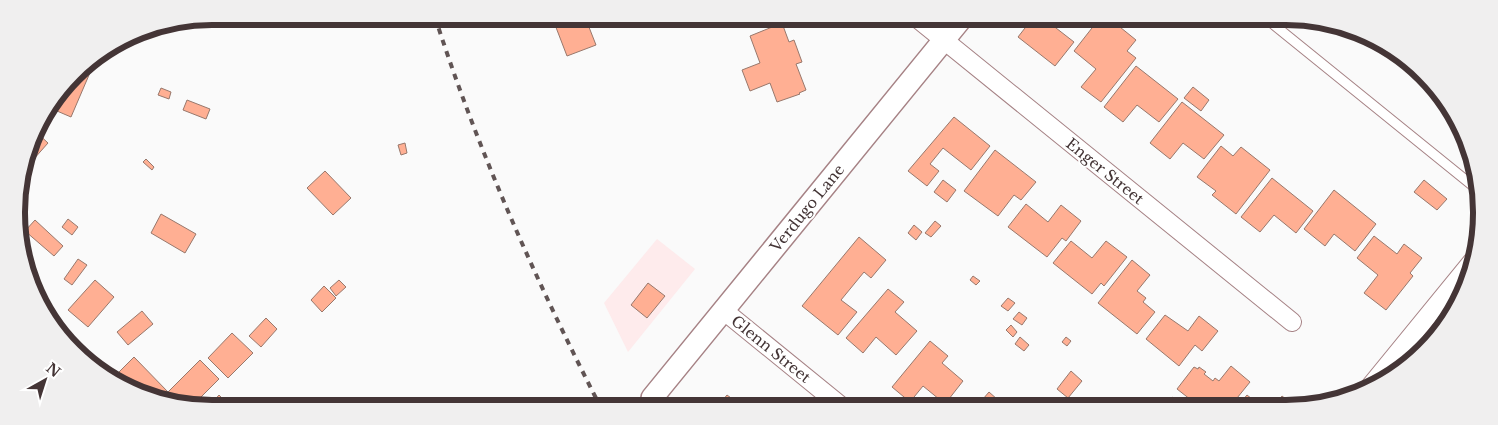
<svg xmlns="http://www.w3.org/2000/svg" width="1498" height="425" font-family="'Libre Baskerville',serif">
<rect width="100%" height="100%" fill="#fafafa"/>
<polygon fill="#feebec" points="657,239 695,269 628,352 604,303"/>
<g fill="#ffaf93" stroke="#98786c">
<polygon points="274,16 315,17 313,25 273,19"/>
<polygon points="552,17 585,17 596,45 567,56"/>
<polygon points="1032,19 1049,19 1047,21 1074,42 1055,66 1018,37"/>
<polygon points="1099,19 1110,19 1136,40 1127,51 1136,58 1101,102 1081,87 1096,69 1074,51"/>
<polygon points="782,23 789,42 794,40 802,62 796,64 806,90 799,93 800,94 777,102 770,83 750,91 742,70 760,63 750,36"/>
<polygon points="112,47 111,54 104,52"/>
<polygon points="91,60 95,61 71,117 50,108 83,65"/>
<polygon points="1136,66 1178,99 1159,122 1137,105 1123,122 1104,107"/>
<polygon points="1193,87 1209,100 1201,111 1184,98"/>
<polygon points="161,88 171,92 169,99 158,95"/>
<polygon points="187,100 210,109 206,119 183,110"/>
<polygon points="1182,102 1224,135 1204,159 1183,143 1170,159 1150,143"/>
<polygon points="954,117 990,146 971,170 943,148 930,164 939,171 927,186 908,171"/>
<polygon points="35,131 48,143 25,169"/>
<polygon points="405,143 407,153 401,155 398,145"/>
<polygon points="1221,146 1233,156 1241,147 1270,170 1236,214 1212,195 1216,191 1197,177"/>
<polygon points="995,150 1036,182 1021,200 1014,195 998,216 964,191"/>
<polygon points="146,159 154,167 152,170 143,162"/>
<polygon points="325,171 351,198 333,215 307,188"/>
<polygon points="1272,178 1313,211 1296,233 1274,215 1260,232 1241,217"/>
<polygon points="943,180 956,190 947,202 934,192"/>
<polygon points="1424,180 1447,199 1437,210 1414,192"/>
<polygon points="1334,190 1376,224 1355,251 1334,234 1325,246 1304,229"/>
<polygon points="1026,204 1048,222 1061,205 1081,221 1066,241 1062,238 1047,257 1008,227"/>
<polygon points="161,214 196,234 185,253 151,233"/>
<polygon points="68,219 78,227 72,235 62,227"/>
<polygon points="35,220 63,246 54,256 25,231"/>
<polygon points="935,221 941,226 931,237 925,233"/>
<polygon points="914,225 922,232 916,240 908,233"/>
<polygon points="1374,236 1397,254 1404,244 1422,258 1410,273 1413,276 1386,310 1364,293 1378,275 1357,258"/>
<polygon points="859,237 886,260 871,278 864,272 841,300 857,312 838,335 802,306"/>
<polygon points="1071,241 1092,258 1106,241 1127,257 1104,286 1101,283 1092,294 1053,263"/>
<polygon points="78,259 87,265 72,285 64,279"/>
<polygon points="1132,260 1150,275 1137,291 1146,298 1143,302 1155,312 1137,334 1098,303"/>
<polygon points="973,276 980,281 976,285 970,280"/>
<polygon points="95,280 114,297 88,327 68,310"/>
<polygon points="339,280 346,287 336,296 330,288"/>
<polygon points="648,283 665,296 647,318 631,305"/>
<polygon points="324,286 336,298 322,312 311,300"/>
<polygon points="888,289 904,302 895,312 917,331 896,355 876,337 863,353 846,338"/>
<polygon points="1008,298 1015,303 1008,311 1001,306"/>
<polygon points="142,311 153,324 128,345 117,332"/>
<polygon points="1019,312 1027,318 1022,325 1013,319"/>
<polygon points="1165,315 1188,331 1199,316 1218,331 1202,351 1195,345 1179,366 1146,339"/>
<polygon points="266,318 277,329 261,347 249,336"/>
<polygon points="1011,325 1017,332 1013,337 1006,330"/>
<polygon points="232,333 253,353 228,378 208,358"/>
<polygon points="1020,337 1029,345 1024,351 1015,344"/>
<polygon points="1066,337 1071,341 1067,346 1062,342"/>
<polygon points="930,341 948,356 942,363 963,381 945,404 923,386 910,402 892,387"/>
<polygon points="134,357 168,392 200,360 219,379 193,405 174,405 114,382 111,380"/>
<polygon points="1231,366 1250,382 1233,403 1230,401 1225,407 1200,407 1177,389 1194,367 1198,369 1199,367 1206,372 1204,374 1213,381 1215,378 1219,381"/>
<polygon points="1071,371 1082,381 1068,398 1057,389"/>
<polygon points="989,392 1006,407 977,406"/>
<polygon points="219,395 229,405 210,405"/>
<polygon points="727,395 742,406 718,406"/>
<polygon points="1247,395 1262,407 1237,407"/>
<polygon points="1282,396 1296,407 1273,407"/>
<polygon points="1172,397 1180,403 1177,407 1168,407 1166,405"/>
<polygon points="750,401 757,406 746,406"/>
</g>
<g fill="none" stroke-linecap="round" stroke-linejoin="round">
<defs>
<polyline id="service" points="1268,20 1478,190"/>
<g id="minor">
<polyline points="918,19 1292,322"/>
<polyline points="723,310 841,406"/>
<polyline points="1368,389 1475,258"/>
</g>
<polyline id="tertiary" points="652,398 961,19"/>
</defs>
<use href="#service" stroke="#a68285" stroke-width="11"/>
<use href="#minor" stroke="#a68285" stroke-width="20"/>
<use href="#tertiary" stroke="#a68285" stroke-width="24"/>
<use href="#service" stroke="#fff" stroke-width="9"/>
<use href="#minor" stroke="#fff" stroke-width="18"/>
<use href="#tertiary" stroke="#fff" stroke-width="21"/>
<path stroke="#605454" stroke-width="4" stroke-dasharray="6 6" stroke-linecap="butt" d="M435,17C478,151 536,281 600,406"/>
</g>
<g text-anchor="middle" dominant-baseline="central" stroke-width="4" stroke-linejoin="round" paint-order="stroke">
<g font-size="15" fill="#443536" stroke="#fff">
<text transform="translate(1105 171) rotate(39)">Enger Street</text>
<text transform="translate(807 208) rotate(-51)">Verdugo Lane</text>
<text transform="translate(771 349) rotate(39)">Glenn Street</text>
</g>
</g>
<path d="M0 0H1498V425H0ZM212 25H1286A187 187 0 0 1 1473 212V213A187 187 0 0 1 1286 400H212A187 187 0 0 1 25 213V212A187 187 0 0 1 212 25Z" fill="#f0efef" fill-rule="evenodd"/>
<path fill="none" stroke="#443536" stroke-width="6" d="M212 25H1286A187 187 0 0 1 1473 212V213A187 187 0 0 1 1286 400H212A187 187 0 0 1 25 213V212A187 187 0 0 1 212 25Z"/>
<g transform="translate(45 380) rotate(39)" stroke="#ffffff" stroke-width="4" paint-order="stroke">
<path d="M0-4L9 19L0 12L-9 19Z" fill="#443536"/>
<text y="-8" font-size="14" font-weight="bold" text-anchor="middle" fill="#443536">N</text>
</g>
</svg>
